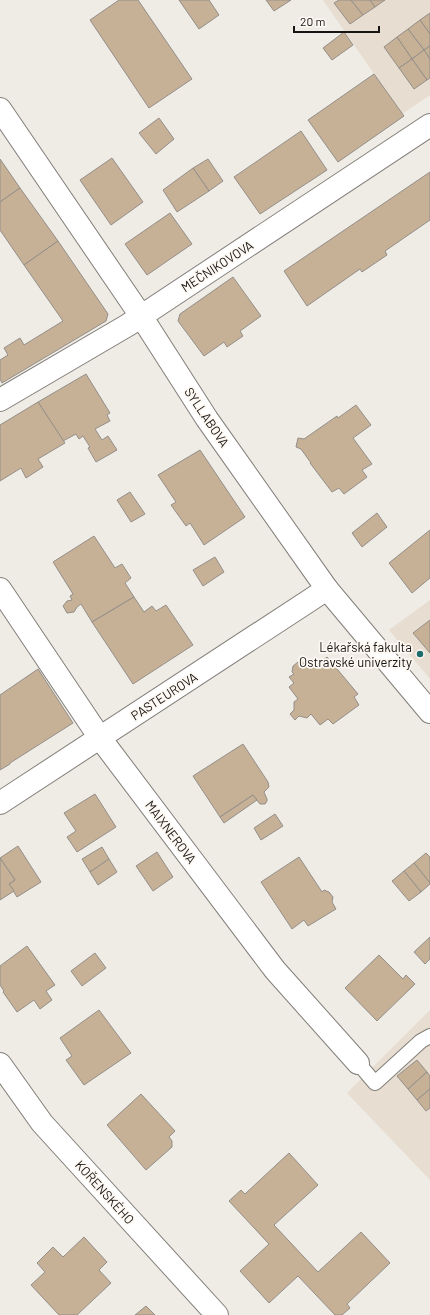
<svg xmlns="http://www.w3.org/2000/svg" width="430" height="1315" font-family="Barlow,sans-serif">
<rect width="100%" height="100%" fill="#efebe5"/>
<g fill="#e7ddd1">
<polygon points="323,0 430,0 430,95 402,114"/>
<polygon points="430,600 430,679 389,630"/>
<polygon points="430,1010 430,1180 347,1093"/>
</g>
<g fill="#c6b096" stroke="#948f8a">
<polygon points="119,0 138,0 192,79 149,108 90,20"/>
<polygon points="179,0 209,0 219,15 199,29"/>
<polygon points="266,0 291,0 274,11"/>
<polygon points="339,0 351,0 363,15 350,24 334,3"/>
<polygon points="351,0 370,0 375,7 363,15"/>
<polygon points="370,0 385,0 375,7"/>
<polygon points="430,13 430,34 420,20"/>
<polygon points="420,20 430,34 430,46 424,50 408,29"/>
<polygon points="408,29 424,50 412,59 397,37"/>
<polygon points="344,32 353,45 332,60 323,48"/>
<polygon points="397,37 412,59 399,68 384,47"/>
<polygon points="430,46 430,59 424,50"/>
<polygon points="424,50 430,59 430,78 427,80 412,59"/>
<polygon points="412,59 427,80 414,89 399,68"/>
<polygon points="374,74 404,116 338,162 308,120"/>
<polygon points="159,118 174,139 156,154 139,133"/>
<polygon points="301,131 327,170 260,214 234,177"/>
<polygon points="112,158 143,202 111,225 80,180"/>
<polygon points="0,159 20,188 0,202"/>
<polygon points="208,159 223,181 209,191 193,168"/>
<polygon points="193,168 209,191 177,212 163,190"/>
<polygon points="430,172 430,220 385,251 387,255 362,272 360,269 307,306 284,271"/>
<polygon points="20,188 58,241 24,265 0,230 0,202"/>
<polygon points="170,213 192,244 147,275 125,244"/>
<polygon points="58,241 108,314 106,321 2,383 0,379 0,360 8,355 4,348 20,338 24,345 63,321 24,265"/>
<polygon points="233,277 261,316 240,331 243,336 227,347 224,342 204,356 178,321 180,314"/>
<polygon points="86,374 110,413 107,415 110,421 95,429 102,440 108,436 117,450 96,462 88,448 90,447 83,436 79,439 76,434 63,441 38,402"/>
<polygon points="38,402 65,443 38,459 43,467 26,478 21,468 0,481 0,425"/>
<polygon points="356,405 371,425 353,438 372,464 362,470 367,477 344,494 339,488 332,492 310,463 311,463 301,449 296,447 298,438 304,439 337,416 338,418"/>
<polygon points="200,450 245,517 204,545 190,523 186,526 171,505 176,502 158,475"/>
<polygon points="130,492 145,514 131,522 117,500"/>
<polygon points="377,513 387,527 362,547 352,533"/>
<polygon points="430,530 430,578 412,593 389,563"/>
<polygon points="94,536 115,568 122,564 131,578 125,583 134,597 92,622 81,604 77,607 74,612 67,613 63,606 67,601 72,600 70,596 73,594 53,562"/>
<polygon points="215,557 224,572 203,586 193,570"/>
<polygon points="134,597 144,612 152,606 156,611 166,605 193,645 133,684 92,622"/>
<polygon points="430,620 430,653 413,633"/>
<polygon points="327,657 358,694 354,697 359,705 333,724 328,719 320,725 311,714 307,718 299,716 295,720 290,714 294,710 294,702 298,699 289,687 294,683 289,677 294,674 292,672 293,666 298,662 304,663 306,665 310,661 315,667"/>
<polygon points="38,669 73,723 10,763 10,764 0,770 0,695"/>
<polygon points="243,744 268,782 269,787 264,792 267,799 267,801 265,804 260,804 253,795 220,817 193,776"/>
<polygon points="95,794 116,827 77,852 67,837 76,831 64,813"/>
<polygon points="253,795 257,800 224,823 220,817"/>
<polygon points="275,814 283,826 261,840 254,828"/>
<polygon points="18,846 41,882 17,897 9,884 15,880 0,858"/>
<polygon points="102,847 109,859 90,872 82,859"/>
<polygon points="157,852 173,877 153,891 136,866"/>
<polygon points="426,853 430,857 430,883 414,863"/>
<polygon points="299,857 322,892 324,890 329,892 333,897 332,902 336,909 308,926 304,920 292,929 261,882"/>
<polygon points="0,858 15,880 9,884 14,891 0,900"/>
<polygon points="109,859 117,872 98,885 90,872"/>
<polygon points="414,863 430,883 430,884 421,892 404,871"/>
<polygon points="404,871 421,892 409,901 392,881"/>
<polygon points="430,937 430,959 425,964 414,952"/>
<polygon points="27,946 55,985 46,991 52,1000 40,1009 34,1000 17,1012 3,992 4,991 0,985 0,966"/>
<polygon points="95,953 106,968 82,986 71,971"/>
<polygon points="379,955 403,979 406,975 415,984 377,1021 345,988"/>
<polygon points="99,1010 131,1053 84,1085 66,1060 72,1056 60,1038"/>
<polygon points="417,1060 427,1072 408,1089 397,1076"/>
<polygon points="427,1072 430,1076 430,1089 417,1100 408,1089"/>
<polygon points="430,1089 430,1108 426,1111 417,1100"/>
<polygon points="141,1094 175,1131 169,1137 172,1141 172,1147 146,1170 107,1125"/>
<polygon points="289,1153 318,1185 274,1225 318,1272 361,1232 390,1263 347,1304 350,1308 342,1315 335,1315 298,1276 269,1303 240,1271 269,1244 229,1201 241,1190 245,1194"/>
<polygon points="84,1237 107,1262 99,1270 111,1283 77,1315 59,1315 31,1285 45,1272 37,1263 53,1247 63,1257"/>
<polygon points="146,1306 155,1315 135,1315"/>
</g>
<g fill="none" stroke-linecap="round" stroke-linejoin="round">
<defs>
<polyline id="lane" points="358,1063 375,1083 421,1041 430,1036"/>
<g id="street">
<polyline points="0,109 141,316 207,419 327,589 430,712"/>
<polyline points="0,400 128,325 430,125"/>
<polyline points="0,589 100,738 275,970 358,1063"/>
<polyline points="0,803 327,589"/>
<polyline points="0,1064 42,1123 217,1315"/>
</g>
</defs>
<use href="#lane" stroke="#827e79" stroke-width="16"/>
<use href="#street" stroke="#827e79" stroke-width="24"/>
<use href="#lane" stroke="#fff" stroke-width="14"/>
<use href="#street" stroke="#fff" stroke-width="22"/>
</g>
<circle fill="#1f6c6e" stroke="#fdf8f2" stroke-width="1.5" cx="420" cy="654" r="4"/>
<g text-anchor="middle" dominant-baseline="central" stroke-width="3.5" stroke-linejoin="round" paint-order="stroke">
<g font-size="13" fill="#171513" stroke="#fdf8f2">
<text transform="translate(217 266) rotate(-33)">MEČNIKOVOVA</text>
<text transform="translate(207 417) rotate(56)">SYLLABOVA</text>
<text transform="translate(164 696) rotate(-33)">PASTEUROVA</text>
<text transform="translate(171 832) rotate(53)">MAIXNEROVA</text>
<text transform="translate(105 1192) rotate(48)">KOŘENSKÉHO</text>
</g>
<g font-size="13" fill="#171513" stroke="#fdf8f2" text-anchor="end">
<text x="412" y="647">Lékařská fakulta<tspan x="412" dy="15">Ostravské univerzity</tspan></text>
</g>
</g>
<path d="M294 26v6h85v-6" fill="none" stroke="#171513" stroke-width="2"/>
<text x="300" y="26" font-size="12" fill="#171513" stroke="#fdf8f2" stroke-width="3" paint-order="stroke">20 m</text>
</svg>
